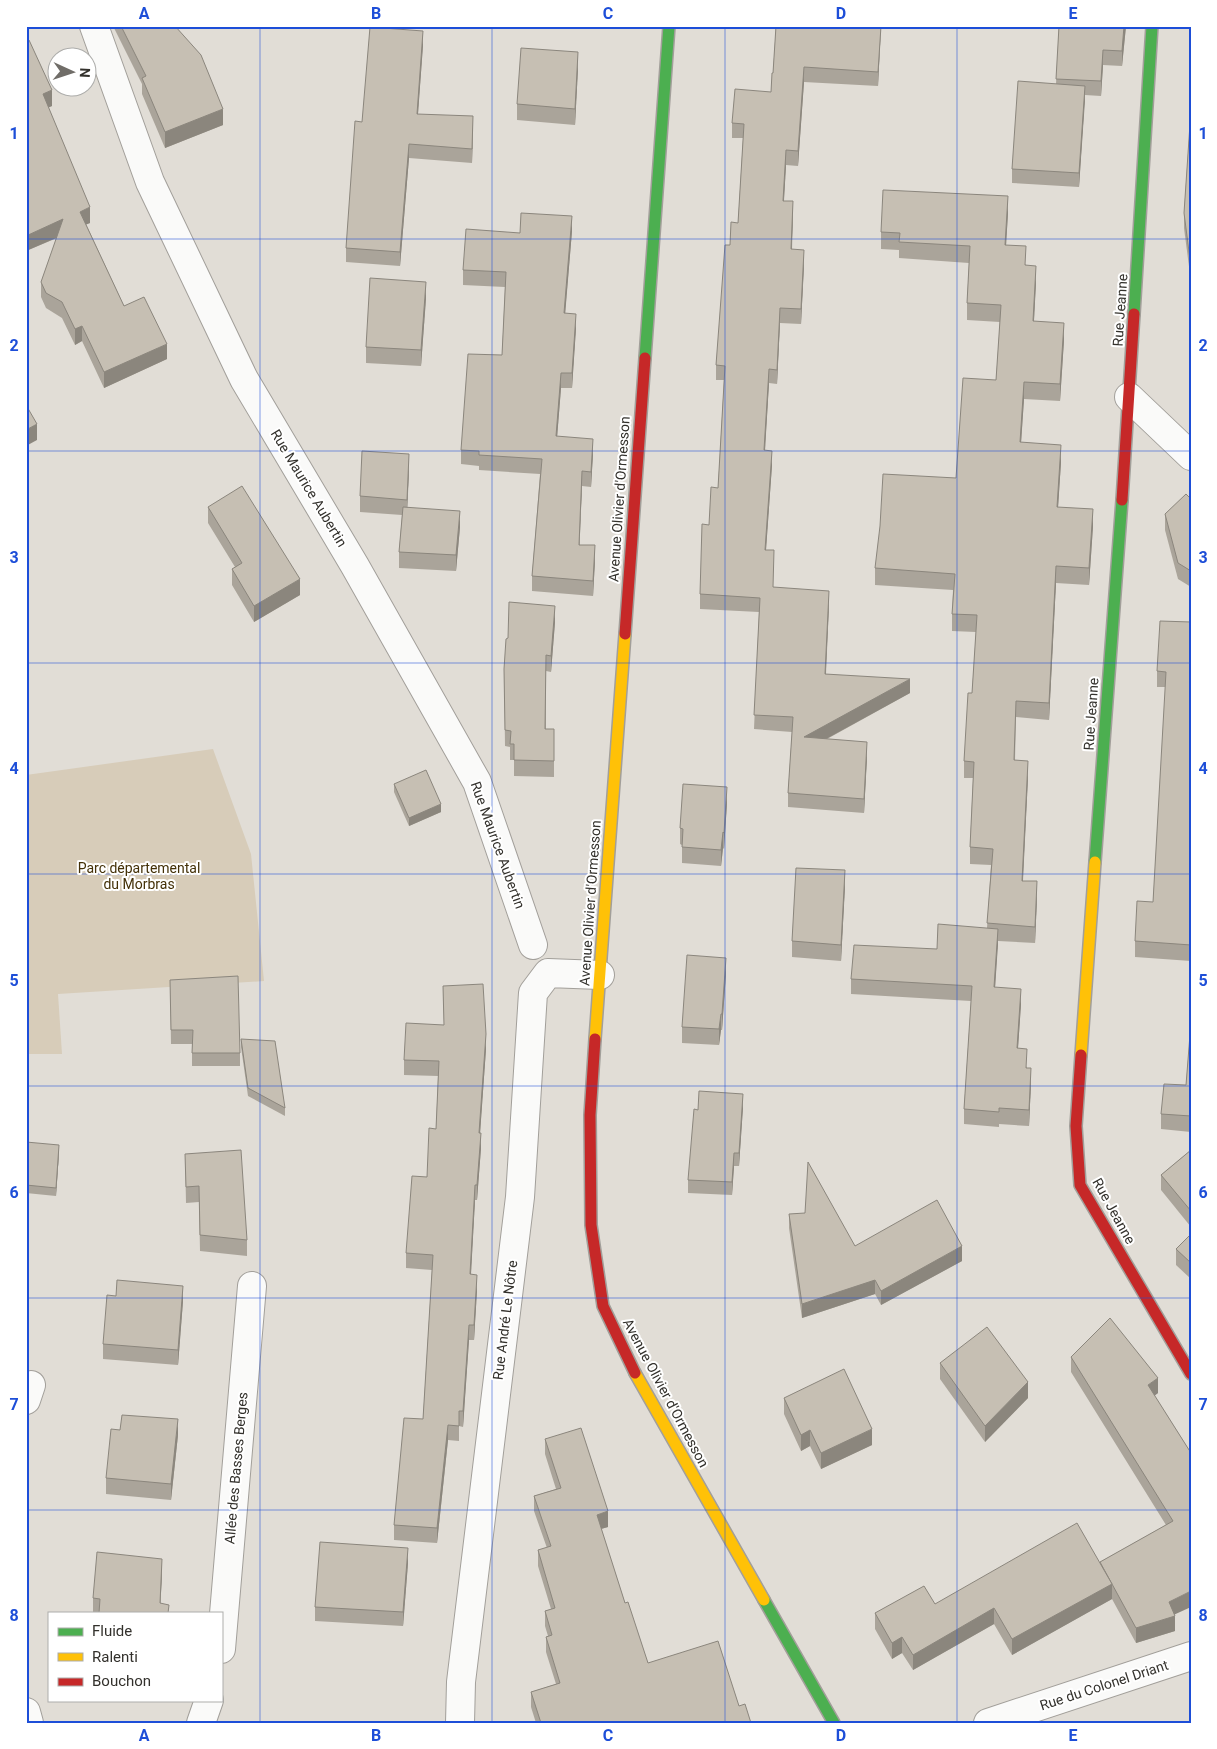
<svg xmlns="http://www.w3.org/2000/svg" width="1217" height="1749" font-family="Roboto,sans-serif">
<rect width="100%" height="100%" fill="#e1ddd6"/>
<polygon fill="#d7ccb9" points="213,749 251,854 264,981 58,994 62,1054 26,1054 26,775"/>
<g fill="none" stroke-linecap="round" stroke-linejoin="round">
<defs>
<g id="street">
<polyline points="94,26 150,182 244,379 355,566 477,782 533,945"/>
<polyline points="1129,397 1191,456"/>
<polyline points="26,1400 31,1385"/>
<polyline points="221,1649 252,1286"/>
<polyline points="26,1712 29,1723"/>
<polyline points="201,1723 209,1700"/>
<polyline points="460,1723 461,1682 520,1197 533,993 548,973 600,975"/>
<polyline points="988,1723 1191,1656"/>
</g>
<g id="fast">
<polyline points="1134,314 1152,26"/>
<polyline points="645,358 669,26"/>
<polyline points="1095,862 1122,500"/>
<polyline points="764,1600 834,1723"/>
</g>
<g id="slow">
<polyline points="595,1039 625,634"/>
<polyline points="1081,1055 1095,862"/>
<polyline points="635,1373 764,1600"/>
</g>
<g id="jam">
<polyline points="1122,500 1134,314"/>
<polyline points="625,634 645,358"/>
<polyline points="595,1039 590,1115 591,1225 603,1306 635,1373"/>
<polyline points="1081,1055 1076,1126 1080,1185 1191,1374"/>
</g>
</defs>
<use href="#street" stroke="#a29f9a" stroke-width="30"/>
<use href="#fast" stroke="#a29f9a" stroke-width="14"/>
<use href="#slow" stroke="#a29f9a" stroke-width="14"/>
<use href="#jam" stroke="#a29f9a" stroke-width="14"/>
<use href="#street" stroke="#fafaf9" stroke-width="28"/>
<use href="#fast" stroke="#4caf50" stroke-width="11"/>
<use href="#slow" stroke="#ffc107" stroke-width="11"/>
<use href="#jam" stroke="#c62828" stroke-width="11"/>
</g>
<g fill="#aaa49a">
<polygon points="113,26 175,26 223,125 165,148 142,94 142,84"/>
<polygon points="776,26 914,26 914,29 881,27 878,86 804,82 798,166 786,165 784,201 793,216 792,250 804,265 801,324 780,323 777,384 769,383 765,451 772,465 766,550 773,587 829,605 826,674 910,693 827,739 867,757 864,813 788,807 788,793 792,732 754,729 759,612 700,609 700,594 709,525 718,488 724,380 716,380 716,365 730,245 738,223 743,138 732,138 732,123 771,92 773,73"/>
<polygon points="1059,26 1126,26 1122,66 1103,65 1101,96 1085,95 1079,187 1012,183 1012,169 1056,84"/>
<polygon points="26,42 52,106 48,107 90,223 86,224 124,306 167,359 104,388 82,341 75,345 62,318 46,308 41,297 41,282 57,238 26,251"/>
<polygon points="423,45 418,114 473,130 472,163 409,158 400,266 346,262 346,248 362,122"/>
<polygon points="578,68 575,125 517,120 517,104"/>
<polygon points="1191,109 1191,282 1184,228 1184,213"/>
<polygon points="1008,213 1006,245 1026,265 1036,282 1034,321 1064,340 1060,401 1024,399 1021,442 1061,462 1058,507 1093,526 1089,585 1056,583 1049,720 1016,717 1015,760 1028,777 1023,881 1037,898 1035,943 998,941 995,987 1021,1004 1018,1048 1027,1068 1031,1083 1029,1126 999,1124 999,1127 964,1124 964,1109 971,1001 851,994 851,979 937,949 987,928 991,865 970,864 970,847 973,778 964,778 964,761 972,693 976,632 952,631 952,614 953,590 875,585 875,568 956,478 996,380 1000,322 967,320 967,303 969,263 899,258 899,250 881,249 881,232"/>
<polygon points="572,231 565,313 576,328 572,388 561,388 557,437 593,454 591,487 582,486 579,545 595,560 593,596 532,591 532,576 540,474 479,470 479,466 461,464 461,450 502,355 505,287 463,285 463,270 520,233"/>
<polygon points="426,298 421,366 366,363 366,347"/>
<polygon points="409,470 407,507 460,527 456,571 399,568 399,552 402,515 360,512 360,496"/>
<polygon points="1191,499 1191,587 1178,579 1165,530 1165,514"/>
<polygon points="208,507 300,595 254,622 232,585 232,569 235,567 208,523"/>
<polygon points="555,622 551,672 546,671 546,729 554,729 554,777 514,776 514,760 510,760 510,747 505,746 504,669"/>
<polygon points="1191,622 1191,961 1135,957 1135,941 1153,902 1166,687 1157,687 1157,671"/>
<polygon points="394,784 441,812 409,826 394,792"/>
<polygon points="727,803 724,849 723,848 721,866 682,863 682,845 680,844 680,828"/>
<polygon points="845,886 841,961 792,957 792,941"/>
<polygon points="726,974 722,1030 721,1030 719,1045 682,1043 682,1027"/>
<polygon points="170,980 240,1053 240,1066 192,1066 192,1044 171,1044"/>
<polygon points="443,986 486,1049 480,1133 481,1148 477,1200 475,1200 471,1275 477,1290 474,1340 469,1340 463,1427 459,1426 459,1441 448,1440 437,1543 394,1540 394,1525 423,1419 432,1270 406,1268 406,1253 427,1177 436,1129 438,1076 404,1075 404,1060 444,1025"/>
<polygon points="1191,1022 1191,1132 1161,1129 1161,1114 1186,1085"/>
<polygon points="241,1039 285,1108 285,1116 248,1096 241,1047"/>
<polygon points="743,1107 739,1166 734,1166 732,1195 688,1193 688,1180"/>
<polygon points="26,1142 59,1153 56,1196 26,1193"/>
<polygon points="1191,1150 1191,1227 1161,1190 1161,1175"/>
<polygon points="185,1154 247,1240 247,1256 200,1251 199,1202 186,1203"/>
<polygon points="789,1214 855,1246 962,1261 881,1305 875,1294 802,1318 789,1228"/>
<polygon points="1191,1234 1191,1279 1176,1265 1176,1249"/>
<polygon points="183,1301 178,1365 103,1359 103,1344"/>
<polygon points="1071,1357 1158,1393 1154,1395 1191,1453 1174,1614 1175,1631 1136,1643 1112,1599 1012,1655 994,1624 913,1670 902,1653 892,1659 875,1629 875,1613 935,1604 1100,1562 1166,1525 1071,1372"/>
<polygon points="940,1363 1028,1398 985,1442 940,1379"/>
<polygon points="784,1398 872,1445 821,1469 810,1446 801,1451 784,1414"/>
<polygon points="178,1435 171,1500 106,1494 106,1478"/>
<polygon points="545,1439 608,1527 601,1529 625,1603 648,1663 739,1706 751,1723 536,1723 531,1707 531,1692 556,1684 546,1652 546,1637 548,1636 545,1626 545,1611 551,1609 538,1566 538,1550 547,1548 534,1511 534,1496 556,1489 545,1454"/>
<polygon points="408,1563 403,1626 315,1621 315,1607"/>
<polygon points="162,1574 160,1603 169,1613 93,1613 93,1598"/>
</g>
<g fill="#8b867d">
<polygon points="881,26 878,86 878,72"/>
<polygon points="1124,26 1126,26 1122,66 1122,51"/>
<polygon points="423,31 423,45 417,127 417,114"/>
<polygon points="1103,50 1103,65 1101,96 1101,81"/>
<polygon points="578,52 578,68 575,125 575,109"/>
<polygon points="804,67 804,82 798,166 798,151"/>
<polygon points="1085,86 1085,100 1079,187 1079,173"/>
<polygon points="52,90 52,106 43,110 43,94"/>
<polygon points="223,109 223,125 165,148 165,132"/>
<polygon points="473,116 473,130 472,163 472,149"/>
<polygon points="409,144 409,158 400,266 400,252"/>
<polygon points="786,150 786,165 783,215 783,201"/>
<polygon points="1008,196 1008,213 1005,262 1005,245"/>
<polygon points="793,201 793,216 791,264 791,249"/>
<polygon points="90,207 90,223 80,227 80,212"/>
<polygon points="572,216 572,231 564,328 564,313"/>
<polygon points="63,219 63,235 26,251 26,236"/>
<polygon points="804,250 804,265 801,324 801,309"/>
<polygon points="1036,266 1036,282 1033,338 1033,321"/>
<polygon points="426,282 426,298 421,366 421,350"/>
<polygon points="780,308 780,323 777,384 777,370"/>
<polygon points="576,314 576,328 572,388 572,373"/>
<polygon points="1064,323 1064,340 1060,401 1060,384"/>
<polygon points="82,326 82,341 75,345 75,329"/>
<polygon points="167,344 167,359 104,388 104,372"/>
<polygon points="769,369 769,383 764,465 764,450"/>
<polygon points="561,373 561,388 556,451 556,436"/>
<polygon points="1024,382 1024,399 1020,458 1020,442"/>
<polygon points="37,424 37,440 26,446 26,430"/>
<polygon points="593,439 593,454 591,487 591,472"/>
<polygon points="1061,445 1061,462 1057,524 1057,507"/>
<polygon points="772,451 772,465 765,564 765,550"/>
<polygon points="409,454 409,470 407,516 407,500"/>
<polygon points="582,471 582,486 579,559 579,545"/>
<polygon points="1093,509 1093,526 1089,585 1089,568"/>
<polygon points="460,511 460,527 456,571 456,555"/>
<polygon points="595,545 595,560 593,596 593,581"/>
<polygon points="1056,566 1056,583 1049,720 1049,703"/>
<polygon points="300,579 300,595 254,622 254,606"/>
<polygon points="829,591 829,605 825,689 825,674"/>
<polygon points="555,606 555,622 551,672 551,656"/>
<polygon points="910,679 910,693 804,751 804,737"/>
<polygon points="867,742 867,757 864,813 864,799"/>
<polygon points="1028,761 1028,777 1022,897 1022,881"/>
<polygon points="727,787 727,803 724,849 724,833"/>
<polygon points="441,804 441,812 409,826 409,818"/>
<polygon points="723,832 723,848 721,866 721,850"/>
<polygon points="845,870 845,886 841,961 841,945"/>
<polygon points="1037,881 1037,898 1035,943 1035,927"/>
<polygon points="998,929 998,944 994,1003 994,987"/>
<polygon points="726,958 726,974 722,1030 722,1014"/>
<polygon points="1021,989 1021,1004 1017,1063 1017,1048"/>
<polygon points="721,1014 721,1030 719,1045 719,1029"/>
<polygon points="486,1034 486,1049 479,1148 479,1133"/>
<polygon points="1031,1068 1031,1083 1029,1126 1029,1110"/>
<polygon points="743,1094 743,1107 739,1166 739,1153"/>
<polygon points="481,1133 481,1148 477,1200 477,1185"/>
<polygon points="59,1145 59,1153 56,1196 56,1188"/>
<polygon points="734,1153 734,1166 732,1195 732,1182"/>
<polygon points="475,1185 475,1200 470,1290 470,1274"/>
<polygon points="962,1246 962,1261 881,1305 881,1291"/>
<polygon points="477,1275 477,1290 474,1340 474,1325"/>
<polygon points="875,1280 875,1294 802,1318 802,1304"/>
<polygon points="183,1286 183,1301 178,1365 178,1350"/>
<polygon points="469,1325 469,1340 463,1427 463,1411"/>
<polygon points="1158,1378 1158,1393 1148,1401 1148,1385"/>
<polygon points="1028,1382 1028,1398 985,1442 985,1426"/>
<polygon points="178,1419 178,1435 171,1500 171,1484"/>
<polygon points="448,1425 448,1440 437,1543 437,1528"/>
<polygon points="872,1429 872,1445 821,1469 821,1453"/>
<polygon points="810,1430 810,1446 801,1451 801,1435"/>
<polygon points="608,1511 608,1527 597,1530 597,1515"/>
<polygon points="408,1548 408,1563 403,1626 403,1612"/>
<polygon points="162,1559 162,1574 160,1613 160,1603"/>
<polygon points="1112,1584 1112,1599 1012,1655 1012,1639"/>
<polygon points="1191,1591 1191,1607 1169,1617 1169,1602"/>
<polygon points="994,1608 994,1624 913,1670 913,1655"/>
<polygon points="1175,1616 1175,1631 1136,1643 1136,1628"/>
<polygon points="902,1637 902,1653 892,1659 892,1643"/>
</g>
<g fill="#c6bfb3" stroke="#8b867d">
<polygon points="121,26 175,26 201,55 223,109 165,132 142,78 146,76"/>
<polygon points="776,26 881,26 878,72 804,67 798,151 786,150 783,201 793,201 791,249 804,250 801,309 780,308 777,370 769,369 764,450 772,451 765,550 774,550 773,587 829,591 825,674 910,679 804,737 867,742 864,799 788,793 793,717 754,715 760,598 700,594 702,524 709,525 711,487 718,488 725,366 716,365 725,245 730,245 731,222 738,223 744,124 732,123 735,89 771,92 772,73 773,73"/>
<polygon points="1059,26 1124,26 1122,51 1103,50 1101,81 1056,79"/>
<polygon points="370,27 423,31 417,114 473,116 472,149 409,144 400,252 346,248 355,121 362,122"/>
<polygon points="29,40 52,90 43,94 90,207 80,212 124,306 144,297 167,344 104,372 82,326 75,329 62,302 46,293 41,282 63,219 26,236 26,42"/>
<polygon points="521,48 578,52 575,109 517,104"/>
<polygon points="1018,81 1085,86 1079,173 1012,169"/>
<polygon points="1191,109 1191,267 1184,213"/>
<polygon points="883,190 884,190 1008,196 1005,245 1026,246 1025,265 1036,266 1033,321 1064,323 1060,384 1024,382 1020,442 1061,445 1057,507 1093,509 1089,568 1056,566 1049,703 1016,701 1014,760 1028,761 1022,881 1037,881 1035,927 987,923 993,849 970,847 974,762 964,761 968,693 972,693 977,615 952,614 955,574 875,568 880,526 883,474 956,478 963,378 996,380 1001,305 967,303 970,246 899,242 900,233 881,232"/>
<polygon points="521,213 572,216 564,313 576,314 572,373 561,373 556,436 593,439 591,472 582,471 579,545 595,545 593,581 532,576 542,459 479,455 479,451 461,450 468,354 502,355 506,272 463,270 466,229 520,233"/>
<polygon points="370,278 426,282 421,350 366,347"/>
<polygon points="26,405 37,424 26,430"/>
<polygon points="362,451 409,454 407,500 360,496"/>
<polygon points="242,486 300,579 254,606 232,569 242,563 208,507"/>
<polygon points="1186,494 1191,499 1191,571 1178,563 1165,514"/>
<polygon points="403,507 460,511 456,555 399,552"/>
<polygon points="509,602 555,606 551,656 546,655 545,729 554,729 554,761 514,760 514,744 510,744 511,731 505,730 504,669 506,639 508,638"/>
<polygon points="1160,621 1191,622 1191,945 1135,941 1137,901 1153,902 1166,672 1157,671"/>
<polygon points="426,770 441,804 409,818 394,784"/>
<polygon points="683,784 727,787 724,833 723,832 721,850 682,847 683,829 680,828"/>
<polygon points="796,868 845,870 841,945 792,941"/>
<polygon points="938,924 998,929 994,987 1021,989 1017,1048 1027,1049 1026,1068 1031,1068 1029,1110 999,1108 999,1112 964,1109 972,986 851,979 854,945 937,949"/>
<polygon points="687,955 726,958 722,1014 721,1014 719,1029 682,1027"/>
<polygon points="238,976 240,1053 192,1053 193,1030 171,1030 170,980"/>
<polygon points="483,984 486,1034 479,1133 481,1133 477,1185 475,1185 470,1274 477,1275 474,1325 469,1325 463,1411 459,1411 459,1426 448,1425 437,1528 394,1525 404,1418 423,1419 433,1255 406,1253 412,1176 427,1177 429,1128 436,1129 439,1061 404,1060 406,1023 444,1025 443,986"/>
<polygon points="1191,1022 1191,1116 1161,1114 1164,1084 1186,1085"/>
<polygon points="241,1039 275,1041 285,1108 248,1088"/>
<polygon points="699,1091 743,1094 739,1153 734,1153 732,1182 688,1180 694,1109 698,1110"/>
<polygon points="26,1142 59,1145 56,1188 26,1185"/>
<polygon points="241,1150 247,1240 200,1235 199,1186 186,1187 185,1154"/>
<polygon points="1191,1150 1191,1211 1161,1175"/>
<polygon points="808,1162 855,1246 937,1200 962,1246 881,1291 875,1280 802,1304 789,1214 805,1213"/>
<polygon points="1191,1234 1191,1263 1176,1249"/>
<polygon points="117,1280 183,1286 178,1350 103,1344 107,1295 116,1296"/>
<polygon points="1110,1318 1158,1378 1148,1385 1191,1453 1191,1591 1169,1602 1175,1616 1136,1628 1100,1562 1173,1521 1071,1357"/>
<polygon points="987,1327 1028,1382 985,1426 940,1363"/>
<polygon points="844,1369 872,1429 821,1453 810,1430 801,1435 784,1398"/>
<polygon points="122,1415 178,1419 171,1484 106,1478 111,1429 120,1430"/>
<polygon points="581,1428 608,1511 597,1515 625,1603 628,1602 648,1663 718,1641 739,1706 745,1704 751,1723 541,1723 531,1692 560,1683 546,1637 552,1635 545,1611 555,1608 538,1550 551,1546 534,1496 561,1488 545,1439"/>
<polygon points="1077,1523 1112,1584 1012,1639 994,1608 913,1655 902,1637 892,1643 875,1613 924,1586 935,1604"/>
<polygon points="320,1542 408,1548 403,1612 315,1607"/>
<polygon points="97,1552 162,1559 160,1603 169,1605 168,1613 99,1613 100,1599 93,1598"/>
</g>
<path fill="none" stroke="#1d4ed8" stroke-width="1" stroke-opacity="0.55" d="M260,26V1723M492,26V1723M725,26V1723M957,26V1723M26,239H1191M26,451H1191M26,663H1191M26,874H1191M26,1086H1191M26,1298H1191M26,1510H1191"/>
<g text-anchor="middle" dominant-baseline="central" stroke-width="4" stroke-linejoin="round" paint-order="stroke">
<g font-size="14" fill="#33312c" stroke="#fff">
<text transform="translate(1120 310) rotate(-86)">Rue Jeanne</text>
<text transform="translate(309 488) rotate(59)">Rue Maurice Aubertin</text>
<text transform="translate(619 499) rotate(-86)">Avenue Olivier d'Ormesson</text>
<text transform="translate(1091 714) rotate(-86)">Rue Jeanne</text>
<text transform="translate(498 845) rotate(70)">Rue Maurice Aubertin</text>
<text transform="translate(590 903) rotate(-86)">Avenue Olivier d'Ormesson</text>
<text transform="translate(1114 1211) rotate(61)">Rue Jeanne</text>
<text transform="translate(505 1320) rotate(-83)">Rue André Le Nôtre</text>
<text transform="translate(666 1393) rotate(62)">Avenue Olivier d'Ormesson</text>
<text transform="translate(236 1468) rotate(-85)">Allée des Basses Berges</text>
<text transform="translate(1104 1685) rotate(-18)">Rue du Colonel Driant</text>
</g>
<g font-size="14" fill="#433007" stroke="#fff">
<text x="139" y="868">Parc départemental<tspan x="139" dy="16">du Morbras</tspan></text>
</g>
</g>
<rect width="1217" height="1749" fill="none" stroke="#ffffff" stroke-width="55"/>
<rect x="48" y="1612" width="175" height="90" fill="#ffffff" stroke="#adadab"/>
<rect x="58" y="1628" width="25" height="8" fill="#4caf50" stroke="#adadab"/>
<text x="92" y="1636" font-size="15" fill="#33312c">Fluide</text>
<rect x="58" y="1653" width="25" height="8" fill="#ffc107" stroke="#adadab"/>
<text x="92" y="1662" font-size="15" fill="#33312c">Ralenti</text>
<rect x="58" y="1678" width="25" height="8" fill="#c62828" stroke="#adadab"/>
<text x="92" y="1686" font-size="15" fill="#33312c">Bouchon</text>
<g transform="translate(72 72) rotate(93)"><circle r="24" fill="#ffffff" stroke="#adadab"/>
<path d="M0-4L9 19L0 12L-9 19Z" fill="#706d68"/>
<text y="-8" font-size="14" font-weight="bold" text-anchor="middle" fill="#33312c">N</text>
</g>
<rect x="28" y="28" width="1162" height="1694" fill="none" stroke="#1d4ed8" stroke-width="2"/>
<g font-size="16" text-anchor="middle" font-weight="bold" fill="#1d4ed8">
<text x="144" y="19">A</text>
<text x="376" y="19">B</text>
<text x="608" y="19">C</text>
<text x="841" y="19">D</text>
<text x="1073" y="19">E</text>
<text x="14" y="139">1</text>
<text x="1203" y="139">1</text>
<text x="14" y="351">2</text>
<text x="1203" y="351">2</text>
<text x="14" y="563">3</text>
<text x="1203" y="563">3</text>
<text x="14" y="774">4</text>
<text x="1203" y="774">4</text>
<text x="14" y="986">5</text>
<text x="1203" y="986">5</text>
<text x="14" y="1198">6</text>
<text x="1203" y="1198">6</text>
<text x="14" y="1410">7</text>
<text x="1203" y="1410">7</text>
<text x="14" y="1621">8</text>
<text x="1203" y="1621">8</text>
<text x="144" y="1741">A</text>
<text x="376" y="1741">B</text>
<text x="608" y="1741">C</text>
<text x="841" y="1741">D</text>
<text x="1073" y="1741">E</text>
</g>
</svg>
